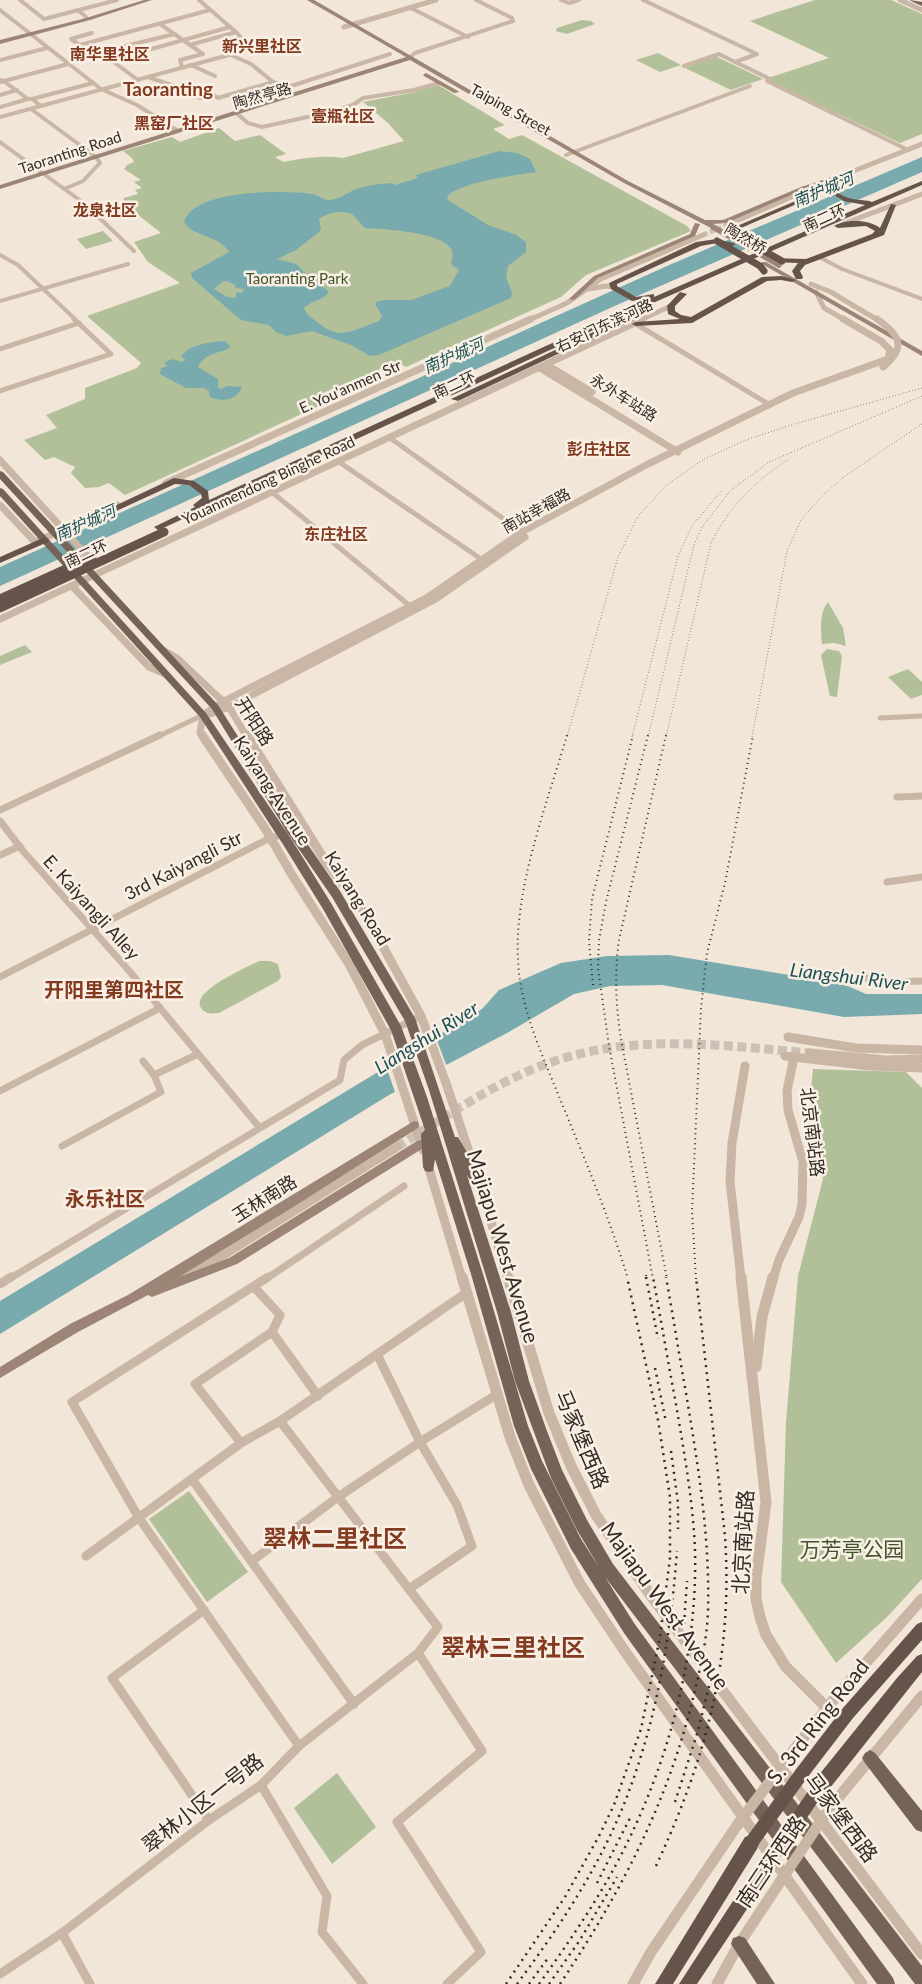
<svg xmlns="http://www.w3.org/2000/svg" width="922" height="1984" font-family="Lato,'Noto Sans SC',sans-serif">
<rect width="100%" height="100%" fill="#f1e6d8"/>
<g fill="#b1c099">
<polygon points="815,0 891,0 922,14 922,134 900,143 765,79 829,58 750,21"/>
<polygon points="582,20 591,21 595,24 567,34 556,31 557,28"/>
<polygon points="658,53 681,65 660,72 636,60"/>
<polygon points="715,56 763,79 731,90 685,68"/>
<path d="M438,85L505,125L493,129L509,139L522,135L687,226L691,231L586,275L561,297L406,367L397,362L323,393L332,400L125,495L109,483L99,487L85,488L71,473L75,467L54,457L45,460L24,440L57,428L46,415L85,399V388L137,368L141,363L87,316L180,283L148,262L134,242L161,233L123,203L124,198L138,194L135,190L142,188L134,182L141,180L124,169L127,165L134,162L132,158L123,151L172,137L180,142L219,128L235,141L260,135L286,154L275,157L283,162C303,158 323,155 343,158L404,141L388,123L363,102L415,92Z"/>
<polygon points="103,231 113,241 86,249 77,239"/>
<path d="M828,602L843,628L846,646L834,643L822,644C821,631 819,612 828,602Z"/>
<polygon points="25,645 32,652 0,665 0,656"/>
<polygon points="827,649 839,651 842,656 837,697 830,696 821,655"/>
<polygon points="908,669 922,682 922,695 911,699 888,677"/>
<path d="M259,961H270L278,964L281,977L278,981L219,1013C212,1014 205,1014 201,1008C190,991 247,968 259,961Z"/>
<polygon points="813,1069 906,1072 922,1088 922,1579 887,1617 836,1663 781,1582 786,1423 798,1276 823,1179 810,1100"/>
<polygon points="189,1491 248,1572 207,1602 149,1519"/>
<polygon points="337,1773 376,1827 332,1864 294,1808"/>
</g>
<g fill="#78aaae" fill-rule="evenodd">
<path d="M500,151L517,153L530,159L536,172C517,175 459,182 447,197L448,200L488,225L516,235L526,242V252L508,266L506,277L512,293L511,298L379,355L370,356L353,346L312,331L286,336L276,332L269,325L241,320L192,278L191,273L229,252C219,235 193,237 184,222C193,189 285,190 312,194C319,195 324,201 330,200C342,198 345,194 354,190C366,185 380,184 392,183L395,185L418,178L416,175ZM344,212L352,214L365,228C384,229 442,232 451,249C454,254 452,259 451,264L459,270L450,286L411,300H384L376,302L375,304L382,316L379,321C352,330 341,342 317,322C312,318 306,314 304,308C311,300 323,301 329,292L327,290L310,278L296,264L277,259L296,250L319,232L321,228L319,219C327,213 335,212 344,212ZM227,281L235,285L236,288L244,289L242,293L237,292L235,298L227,297L214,289L222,282Z"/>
<polygon points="922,157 922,172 619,304 0,586 0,567 667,266"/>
<path d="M225,341L230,346L228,349C217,353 203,355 198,367L218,379V388L222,389L227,386L242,387C237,401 222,402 210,397L209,391L204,388H186L160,374L161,368L168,366L165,364V362L173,359L182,362L186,360L181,357C188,344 212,342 225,341Z"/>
<polygon points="669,955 843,984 866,994 922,994 922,1014 844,1017 662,985 610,986 574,994 507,1033 389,1095 0,1334 0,1301 482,1009 499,990 561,963 607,956"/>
</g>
<polygon fill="#f1e6d8" points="435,1035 447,1067 396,1095 386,1066"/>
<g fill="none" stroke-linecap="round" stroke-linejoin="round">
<polyline stroke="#cbc1b4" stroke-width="5" stroke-dasharray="5 2.5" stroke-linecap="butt" points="703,235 727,225"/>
<path stroke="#cbc1b4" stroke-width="9" stroke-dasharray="9 4.5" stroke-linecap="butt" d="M397,1147C450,1114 504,1076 564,1058C644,1034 729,1046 810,1053"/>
<g stroke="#c9b6a5" stroke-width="4">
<polyline points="20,0 44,19 117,0"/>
<polyline points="561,0 569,3 579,0"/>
<polyline points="643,0 757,54 735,62 770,79 767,81 908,150"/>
<polyline points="411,8 468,37"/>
<polyline points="0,10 101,89 137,105 178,131"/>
<polyline points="78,10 86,17"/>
<polyline points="160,24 203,54 180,60 182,67"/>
<polyline points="92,33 71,39 80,45 210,10"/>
<polyline points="88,43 138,80"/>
<polyline points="190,45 236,32"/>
<polyline points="100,52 175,34"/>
<polyline points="231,55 251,64 273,82 288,87 390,54"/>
<polyline points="409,58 415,53 513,21 512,18 476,0"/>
<polyline points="0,60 47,48"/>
<polyline points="112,60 230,27"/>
<polyline points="191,65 215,76"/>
<polyline points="684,66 719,54 735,62"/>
<polyline points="148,77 186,90 200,98 212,94 218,98 273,82"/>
<polyline points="2,80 28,99 32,99"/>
<polyline points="0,82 68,64"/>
<polyline points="0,95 17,90"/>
<polyline points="41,106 32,99 93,83"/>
<polyline points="0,107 28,99"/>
<polyline points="31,109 96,157 100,163 83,181 64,189"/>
<polyline points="235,112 248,123 262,127 330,112 353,105 363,98 414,90 439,83"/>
<polyline points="0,117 251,49 236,32 199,0"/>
<polyline points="0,142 85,204 134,251"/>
<polyline points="566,155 750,86"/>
<polyline points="0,255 18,265 76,320"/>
<polyline points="819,257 842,269 922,299"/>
<polyline points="0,301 128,264"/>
</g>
<g stroke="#c9b6a5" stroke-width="5">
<polyline points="636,324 770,405"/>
<polyline points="0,349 79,323"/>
<polyline points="0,391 111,354 74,319"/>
<polyline points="390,438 522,532"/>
<polyline points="339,462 481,559 486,560"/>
<polyline points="273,493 410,606"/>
<polyline points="880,718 922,716"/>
<polyline points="157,737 203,715"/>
</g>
<g stroke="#c9b6a5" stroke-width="7">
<polyline points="897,797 922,796"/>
<polyline points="0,810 160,735"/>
<polyline points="0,821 23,851 131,973 259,1127"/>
<polyline points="0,855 20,846"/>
<polyline points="887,882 922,877"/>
<polyline points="833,973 893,982 922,981"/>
<polyline points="0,977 264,841 303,826"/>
<polyline points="154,1075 198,1054"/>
<polyline points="0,1091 160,1008"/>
<polyline points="62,1146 161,1092 154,1075 143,1061"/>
<polyline points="9,1279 340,1080 344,1060 362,1045 421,1016"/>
<polyline points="266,1279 404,1186"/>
</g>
<g stroke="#c9b6a5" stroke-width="9">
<polyline points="268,1277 72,1402 139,1518 299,1746"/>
<polyline points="0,1284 11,1277"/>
<polyline points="272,1332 318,1396"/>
<polyline points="378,1356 420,1442 496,1395"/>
<polyline points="241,1443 195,1384 272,1332 280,1315 254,1287"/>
<polyline points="192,1479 354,1704"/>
<polyline points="86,1556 241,1443 280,1421 466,1293"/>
<polyline points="252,1561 338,1497 420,1442 457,1505 472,1546 409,1589"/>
<polyline points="204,1610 112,1678 209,1820"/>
<polyline points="418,1653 482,1751 397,1822 481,1952 447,1984"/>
<polyline points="261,1785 327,1896 322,1932 363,1984"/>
<polyline points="62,1933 90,1984"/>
<polyline points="0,1974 62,1933 209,1820 261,1785 299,1746 418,1653 438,1627 280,1421"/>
</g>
<g stroke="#c9b6a5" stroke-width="5">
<polyline points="900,0 922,10"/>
<polyline points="344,27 436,0"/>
<polyline points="843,224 922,194"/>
<polyline points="727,225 823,183 922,144"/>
<polyline points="811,284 831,292 854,306"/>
<polyline points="589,289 606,286 614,287"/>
<polyline points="816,292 824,308 845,320"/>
<polyline points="529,320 567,303 601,279 703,235"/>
<polyline points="640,320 671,306"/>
</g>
<g stroke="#c9b6a5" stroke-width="7">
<polyline points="547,365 592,392"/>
<polyline points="540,368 678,452"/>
<polyline points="0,460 93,562"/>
<polyline points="166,483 531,319"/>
<polyline points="0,505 35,542"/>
<polyline points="36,542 117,505"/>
<polyline points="72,586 149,667 165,674"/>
<polyline points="0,619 643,319"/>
<polyline points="163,650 177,658 229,707 247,737"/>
<polyline points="210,714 229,707 434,600 525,537"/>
<polyline points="203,715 200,732 203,737"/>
<polyline points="203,715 224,701 428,597 522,532 648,464 793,393 888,359 890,350 881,341 843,319"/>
</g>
<g stroke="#c9b6a5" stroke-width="9">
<polyline points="202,735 266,830 292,875 349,964 385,1034 423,1150"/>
<polyline points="247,735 326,862 364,912 421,1016 446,1083 480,1185 508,1279"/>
<polyline points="788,1037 856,1048 922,1050"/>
<polyline points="810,1053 886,1060 922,1059"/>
<polyline points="785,1056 870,1066 922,1068"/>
<polyline points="427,1162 462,1279"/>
<polyline points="174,1279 222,1256 397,1147"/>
<polyline points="741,1279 730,1181 732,1143 745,1066"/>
<polyline points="773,1279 779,1260 799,1217 802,1204 803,1162 788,1110 787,1091 794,1057"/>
</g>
<g stroke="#c9b6a5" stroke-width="11">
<polyline points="462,1277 510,1437 529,1485 580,1584 626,1653 862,1984"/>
<polyline points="508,1277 549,1413 571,1466 596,1515 651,1596 922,1954"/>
<polyline points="741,1277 766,1502 756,1578 756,1599 760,1617 766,1635 786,1667 827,1708"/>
<polyline points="171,1280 177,1277"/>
<polyline points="756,1367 762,1317 773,1277"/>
<polyline points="789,1756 835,1698 922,1599"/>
<polyline points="829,1809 922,1696"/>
<polyline points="633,1984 651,1952 738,1824"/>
<polyline points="717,1984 739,1944 780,1882"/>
</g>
<g fill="#9c8576" fill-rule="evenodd">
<polygon points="144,0 152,0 90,20 0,44 0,40 86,18"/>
<polygon points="307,0 314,0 628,181 705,220 723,220 801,187 838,175 841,177 805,189 726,223 712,224 716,227 711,228 624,183 410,60 0,189 0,185 406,57"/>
<polygon points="426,73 458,91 459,92 454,93 424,76 423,75"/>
<polygon points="695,223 700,224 695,236 598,278 574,300 569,299 594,276 690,234"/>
<polygon points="762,262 766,262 922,351 922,356 762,264"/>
<polygon points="414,1121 418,1122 419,1125 418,1128 290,1209 179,1277 229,1258 417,1141 421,1140 425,1141 426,1144 425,1147 237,1264 152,1297 148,1295 78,1332 0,1378 0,1367 70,1324 128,1295"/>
</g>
<g fill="#766357" fill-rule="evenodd">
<polygon points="910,0 922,2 922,6 911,1"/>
<polygon points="0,471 3,472 218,705 295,826 340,891 415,1018 455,1137 458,1137 486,1185 484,1189 480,1190 476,1189 467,1175 511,1312 529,1381 547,1431 562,1470 587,1520 613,1564 922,1966 922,1984 915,1984 605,1577 634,1623 893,1978 895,1984 877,1984 624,1633 571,1549 531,1469 514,1426 471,1274 435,1159 433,1171 429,1172 425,1171 423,1167 421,1134 425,1130 391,1030 323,909 284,846 200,717 0,496 0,488 3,489 206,713 292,840 331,903 401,1026 427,1097 483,1274 528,1426 542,1461 581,1539 599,1567 577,1530 551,1478 515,1381 497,1312 429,1090 405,1021 332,897 287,832 212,709 0,479"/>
<polygon points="870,1750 875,1753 922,1811 922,1832 916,1830 865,1763 862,1758 865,1753"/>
<polygon points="739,1936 745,1938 775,1984 757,1984 731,1944 733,1938"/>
</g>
<g fill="#66544a" fill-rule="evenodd">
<path d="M836,176L841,177L831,188C839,195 850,200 861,200C866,201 868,200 872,202L922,181V185L637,310L161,529L158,530L154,527L195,507L193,505L202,498L201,494L189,485L175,484L60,537L57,538L53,535L174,478L194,481L208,491L209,500L651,298L632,301L611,289L609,283L696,242L717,239L736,244L732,246L717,243L701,246L617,284V286L636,297L654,294V297L865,205L844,201L827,191L741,228L739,231L738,241L731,239V230L737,226L819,191Z"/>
<path d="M891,204L896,205L884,235L805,265L800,271L803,277L802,279H796L792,271L798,263L770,262L766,260L770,258L806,259L872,234L875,231L866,226L838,228L834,226C846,219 869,219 880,228Z"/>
<polygon points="781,276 796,280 792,282 781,280 767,281 692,323 636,326 632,324 636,322 680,319 668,314 667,306 680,292 687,294 675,306 675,311 681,315 691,317 762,277"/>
<polygon points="625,317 632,319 458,401 451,399"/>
<polygon points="45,537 49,540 48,542 0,563 0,557"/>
<polygon points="922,1622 922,1640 853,1718 807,1778 802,1781 797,1778 794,1773 797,1768 843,1708 917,1624"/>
<polygon points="922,1654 922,1672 822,1798 816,1800 810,1798 808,1792 810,1786 897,1678 917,1656"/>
<polygon points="751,1835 757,1837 759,1843 757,1849 673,1984 655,1984 745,1837"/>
<polygon points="767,1856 773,1858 775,1864 773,1870 697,1984 679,1984 761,1858"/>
</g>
<g stroke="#342b26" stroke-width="1" stroke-dasharray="0.5 2.5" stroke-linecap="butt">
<polyline points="567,737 618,557 638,516 668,484 704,459 746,440 791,425 922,388"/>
<polyline points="632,737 678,556 692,526 722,490"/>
<polyline points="648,737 694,545 702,527 730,491 769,462 922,396"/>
<path d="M666,737L711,543C729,507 755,481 789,459"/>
<polyline points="752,737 787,551 801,520 823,495 845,476 922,424"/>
</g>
<g stroke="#342b26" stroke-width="2" stroke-dasharray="1 4" stroke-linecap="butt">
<path d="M567,735C547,804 514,888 518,960C520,1007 541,1052 558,1094C583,1155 609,1216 628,1279"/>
<polyline points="648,735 606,902 599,940 598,968 609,1046 653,1279"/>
<path d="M666,735L619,940C614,976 616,1010 622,1045L667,1279"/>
<polyline points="593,985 589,942 592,899 633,735"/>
<polyline points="646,1275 647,1279"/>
<polyline points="696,1279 692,1211 701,1008 707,953 725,883 753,735"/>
</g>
<g stroke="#342b26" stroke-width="2.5" stroke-dasharray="2 5" stroke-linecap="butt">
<polyline points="646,1277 658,1339"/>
<polyline points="655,1368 666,1422"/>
<polyline points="671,1451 678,1503 678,1529"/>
<polyline points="684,1624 687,1581"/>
<polyline points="675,1802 698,1731 712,1674"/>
<path d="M656,1866C707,1756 733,1658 725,1536L696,1277"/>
<polyline points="597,1883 631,1816"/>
<polyline points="506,1984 565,1897 599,1836 614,1805 641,1729 660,1637 670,1558 670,1497 658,1420 627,1277"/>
<path d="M517,1984C555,1933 590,1881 616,1823C654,1737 670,1644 677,1551"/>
<polyline points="529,1984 548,1958"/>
<path d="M539,1984C562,1952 584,1920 604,1886C662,1787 698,1666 695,1550C693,1501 684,1452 676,1404C668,1362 661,1320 653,1277"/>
<polyline points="549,1984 580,1940 617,1877"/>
<path d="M560,1984C618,1897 665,1808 691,1706C699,1674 707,1643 708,1610C710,1537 698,1465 686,1393C679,1354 673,1316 666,1277"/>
</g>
<polyline stroke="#c9b6a5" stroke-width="5" points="854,306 878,320"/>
<path stroke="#c9b6a5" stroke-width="7" d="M877,319C900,335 907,347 883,367"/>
<g stroke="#c9b6a5" stroke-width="11">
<polyline points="738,1824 789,1756"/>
<polyline points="780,1882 829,1809"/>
</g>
<polyline stroke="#9c8576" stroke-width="5.5" points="713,227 779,265"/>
<g stroke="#66544a" stroke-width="7">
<polyline points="734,234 782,261"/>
<polyline points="717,241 760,266 764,271"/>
</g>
<g stroke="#66544a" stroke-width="9">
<polyline points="0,599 92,557"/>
<polyline points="0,608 164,532"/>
</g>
<g stroke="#66544a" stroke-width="14">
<polyline points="751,1843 802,1773"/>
<polyline points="767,1864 816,1792"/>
</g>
</g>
<g text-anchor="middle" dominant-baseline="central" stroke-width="5" stroke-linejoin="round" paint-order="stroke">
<g font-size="15" fill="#342b26" stroke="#f9f0e5">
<text transform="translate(262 95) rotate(-16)">陶然亭路</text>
<text transform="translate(511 109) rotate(29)">Taiping Street</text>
<text transform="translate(70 152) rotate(-18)">Taoranting Road</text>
<text transform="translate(824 217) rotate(-24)">南二环</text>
<text transform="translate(746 238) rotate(30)">陶然桥</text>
<text transform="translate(604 325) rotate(-25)">右安门东滨河路</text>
<text transform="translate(454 384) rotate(-25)">南二环</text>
<text transform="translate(350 386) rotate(-24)">E. You'anmen Str</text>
<text transform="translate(624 397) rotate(32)">永外车站路</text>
<text transform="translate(268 480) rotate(-25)">Youanmendong Binghe Road</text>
<text transform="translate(536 510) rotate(-29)">南站幸福路</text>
<text transform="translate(86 553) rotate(-25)">南二环</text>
</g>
<g font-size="15" fill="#42522a" stroke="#f9f0e5">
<text x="297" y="278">Taoranting Park</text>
</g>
<g font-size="16" font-weight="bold" fill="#833a20" stroke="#f9f0e5">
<text x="262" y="45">新兴里社区</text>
<text x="110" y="53">南华里社区</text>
<text x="343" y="115">壹瓶社区</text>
<text x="174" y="122">黑窑厂社区</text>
<text x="105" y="209">龙泉社区</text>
</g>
<g font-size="16" font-style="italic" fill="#1c5055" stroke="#f9f0e5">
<text transform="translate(823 189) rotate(-23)">南护城河</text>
<text transform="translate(453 355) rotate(-24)">南护城河</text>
<text transform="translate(85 522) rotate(-24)">南护城河</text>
</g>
<g font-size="16" font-weight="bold" fill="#833a20" stroke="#f9f0e5">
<text x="599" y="448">彭庄社区</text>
<text x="336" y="533">东庄社区</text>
</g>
<g font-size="18" fill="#342b26" stroke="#f9f0e5">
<text transform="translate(255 721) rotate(57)">开阳路</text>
<text transform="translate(273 790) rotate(57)">Kaiyang Avenue</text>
<text transform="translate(183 865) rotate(-27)">3rd Kaiyangli Str</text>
<text transform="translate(358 898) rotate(58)">Kaiyang Road</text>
<text transform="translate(92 907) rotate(48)">E. Kaiyangli Alley</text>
<text transform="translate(813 1132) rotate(83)">北京南站路</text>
<text transform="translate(264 1198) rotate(-32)">玉林南路</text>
</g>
<g font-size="19" font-weight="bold" fill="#833a20" stroke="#f9f0e5">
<text x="168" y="88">Taoranting</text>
</g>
<g font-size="19" font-style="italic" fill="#1c5055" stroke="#f9f0e5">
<text transform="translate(849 976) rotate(7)">Liangshui River</text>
<text transform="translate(426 1037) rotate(-32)">Liangshui River</text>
</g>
<g font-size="20" font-weight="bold" fill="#833a20" stroke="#f9f0e5">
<text x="114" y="989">开阳里第四社区</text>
<text x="105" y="1198">永乐社区</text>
</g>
<g font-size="21" fill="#342b26" stroke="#f9f0e5">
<text transform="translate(504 1246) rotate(73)">Majiapu West Avenue</text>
<text transform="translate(583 1439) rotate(67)">马家堡西路</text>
<text transform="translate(742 1542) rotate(-87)">北京南站路</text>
<text transform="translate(666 1605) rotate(54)">Majiapu West Avenue</text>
<text transform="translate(817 1721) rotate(-52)">S. 3rd Ring Road</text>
<text transform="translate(202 1802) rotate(-38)">翠林小区一号路</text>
<text transform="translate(842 1817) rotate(53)">马家堡西路</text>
<text transform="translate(770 1861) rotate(-56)">南三环西路</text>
</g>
<g font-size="21" fill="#42522a" stroke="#f9f0e5">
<text x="852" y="1548">万芳亭公园</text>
</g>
<g font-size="24" font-weight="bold" fill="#833a20" stroke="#f9f0e5">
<text x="335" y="1537">翠林二里社区</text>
<text x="513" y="1646">翠林三里社区</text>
</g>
</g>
</svg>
